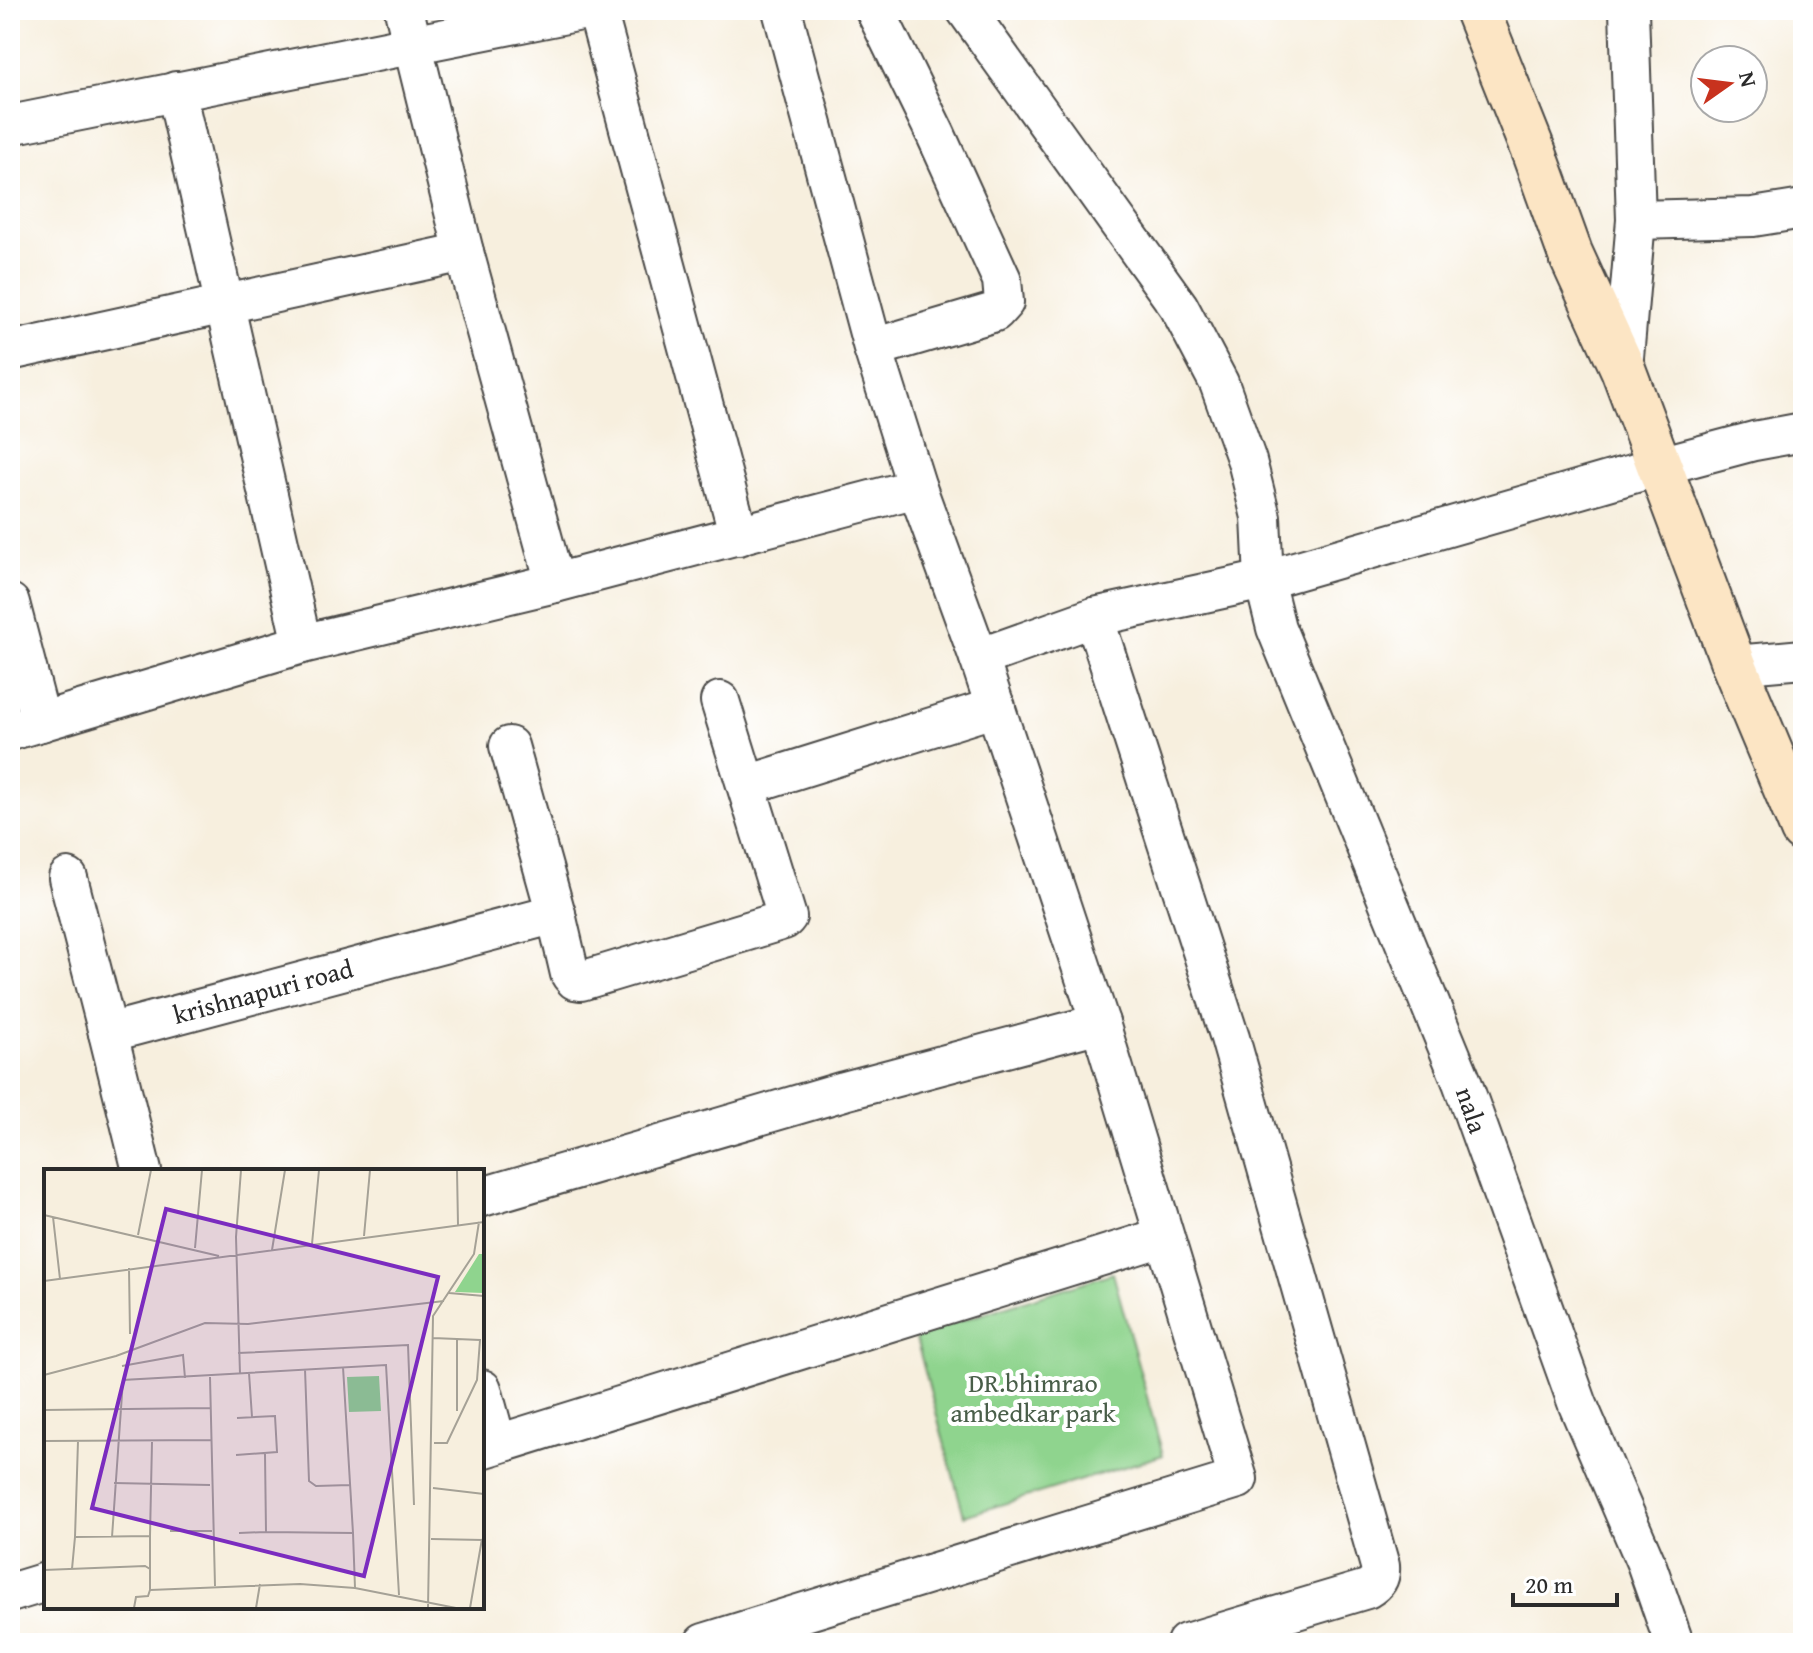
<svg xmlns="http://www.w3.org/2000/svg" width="1813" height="1653" font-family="'Gentium Book Plus',serif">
<rect width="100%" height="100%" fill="#fff"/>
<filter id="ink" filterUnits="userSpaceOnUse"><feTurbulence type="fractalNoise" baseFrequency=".0125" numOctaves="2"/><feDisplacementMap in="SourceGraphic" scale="16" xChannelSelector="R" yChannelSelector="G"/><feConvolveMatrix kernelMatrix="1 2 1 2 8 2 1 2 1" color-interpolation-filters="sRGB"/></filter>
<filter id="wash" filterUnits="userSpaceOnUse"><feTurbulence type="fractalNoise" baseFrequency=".006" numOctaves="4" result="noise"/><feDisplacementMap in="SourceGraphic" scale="32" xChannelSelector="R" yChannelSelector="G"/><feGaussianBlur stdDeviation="1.8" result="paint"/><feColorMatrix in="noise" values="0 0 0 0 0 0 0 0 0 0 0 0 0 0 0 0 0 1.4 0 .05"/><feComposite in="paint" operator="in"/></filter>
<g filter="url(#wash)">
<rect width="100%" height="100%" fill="#f7efde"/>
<polygon fill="#8fd48e" stroke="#5d805c" stroke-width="2" points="1113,1273 1163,1455 964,1516 915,1335"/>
</g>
<g filter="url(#ink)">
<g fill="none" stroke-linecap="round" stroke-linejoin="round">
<defs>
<g id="street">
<polyline points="404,10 464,252 555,583"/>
<polyline points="597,10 739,536"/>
<polyline points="966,10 1179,307 1219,383 1247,461 1261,517 1264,580 1276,628 1462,1082 1578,1405 1646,1563 1674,1643"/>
<polyline points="176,91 302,644"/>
<polyline points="10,125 586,10"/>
<polyline points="1636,220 1753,217 1803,209"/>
<polyline points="873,348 995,312 1004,302 1002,280 936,135 875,10"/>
<polyline points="10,351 464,252"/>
<polyline points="1623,369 1636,220 1629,10"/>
<polyline points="10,603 41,722"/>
<path d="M1094,617L1230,1038L1380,1566C1381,1578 1377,1583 1367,1589L1186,1643"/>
<polyline points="979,658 1094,617 1264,580 1660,466 1754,441 1803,432"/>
<polyline points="1734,665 1803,659"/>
<polyline points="10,731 302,644 555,583 917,488"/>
<polyline points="509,746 556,914 570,974 575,980 581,981 784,920 787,917 720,701"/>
<polyline points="747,785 996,707"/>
<polyline points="68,878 108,1033"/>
<polyline points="142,1171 108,1033 556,914"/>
<polyline points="482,1197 844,1091 1100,1023"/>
<polyline points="482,1389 497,1444"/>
<polyline points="482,1449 1163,1237"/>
<polyline points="10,1593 46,1582"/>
<polyline points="704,1643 1238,1479 1100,1023 979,658 917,488 873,348 782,10"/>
</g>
<polyline id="secondary" points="1477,10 1534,153 1570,253 1623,369 1734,665 1803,830"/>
</defs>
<use href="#street" stroke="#4a4846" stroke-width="42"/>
<use href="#secondary" stroke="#4a4846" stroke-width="48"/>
<use href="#street" stroke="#fff" stroke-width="38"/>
<use href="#secondary" stroke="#fce5c4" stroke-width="44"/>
</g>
</g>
<g text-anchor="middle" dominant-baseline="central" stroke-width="8" stroke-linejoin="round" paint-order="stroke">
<g font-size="26" fill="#2b2b2b" stroke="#fff">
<text transform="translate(263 991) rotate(-15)">krishnapuri road</text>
<text transform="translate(1472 1110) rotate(71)">nala</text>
</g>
<g font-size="26" fill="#495e49" stroke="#fff">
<text x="1033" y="1382">DR.bhimrao<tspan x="1033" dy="30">ambedkar park</tspan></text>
</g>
</g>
<g transform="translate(44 1169)">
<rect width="440" height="440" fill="#f7efde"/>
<path d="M435,85H440V124L411,123ZM335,207L337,242L305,243L303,208Z" fill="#8fd48e"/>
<path fill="none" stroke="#a5a196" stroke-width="2" d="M413,1L414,56M0,46L175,87M9,48L16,110M94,66L107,1M320,67L326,1M268,75L275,1M151,79L158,1M228,81L241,1M85,99L86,165M0,112L440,53M405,124L440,127M389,169L436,171L433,211L403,274H390M194,184L364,176L370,336M78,197L139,186L141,209M299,198L309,364M261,200L265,312L272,317L306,316M205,204L208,248M196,205L192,68L197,1M0,206L72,187L161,154L204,155L400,132M166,208L171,417M0,241L166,239M413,242V171M0,272L167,271M221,285L222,363L309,364L311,419M192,286L233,283L231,247L193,249M70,314L166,316M389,319L440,325M126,362H168M195,364L222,363M106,367L108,273M31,368L34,272M68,368L79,211L342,196L355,426M387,370L440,371M28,400L31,368L106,367V400M0,401L101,397L106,400V421M106,421L256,415L311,419L412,439M90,439L92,428L104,427L106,421M212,439L216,415M384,439L389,147L430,85L435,53M426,439L438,370"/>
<path fill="#7b2cbf" fill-opacity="0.15" stroke="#7b2cbf" stroke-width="4" d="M122,40L394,108L320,407L48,339Z"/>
<rect width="440" height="440" fill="none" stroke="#2b2b2b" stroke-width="4"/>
</g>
<rect width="1813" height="1653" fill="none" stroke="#fff" stroke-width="40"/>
<g transform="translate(1729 84) rotate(76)"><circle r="38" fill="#ffffff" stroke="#aaaaaa" stroke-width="2"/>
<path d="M0-6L14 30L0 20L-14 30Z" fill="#c8321e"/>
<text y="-12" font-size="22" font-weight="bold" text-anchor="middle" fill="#2b2b2b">N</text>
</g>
<path d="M1513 1593v12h104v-12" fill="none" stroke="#2b2b2b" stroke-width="4"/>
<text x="1525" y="1593" font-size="24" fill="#2b2b2b" stroke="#ffffff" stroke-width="6" paint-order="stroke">20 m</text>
</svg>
